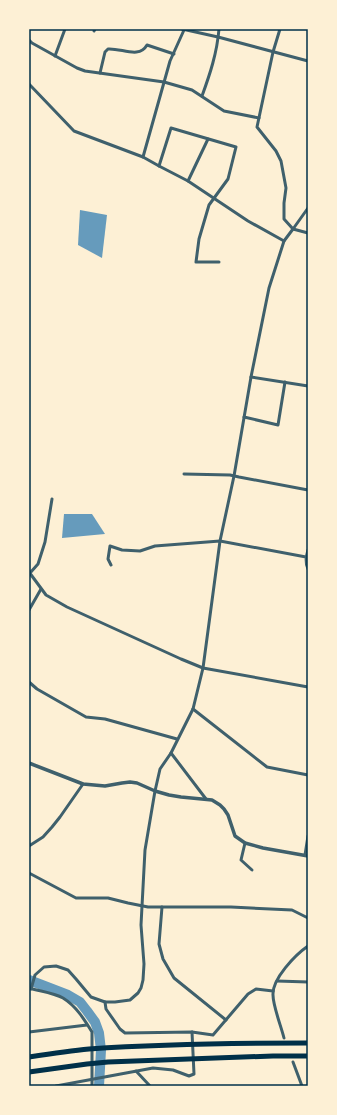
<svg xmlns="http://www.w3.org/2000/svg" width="337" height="1115" font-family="Ubuntu,sans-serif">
<rect width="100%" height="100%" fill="#fdf0d5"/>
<g fill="#669bbc">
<polygon points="80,210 107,215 102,258 78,245"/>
<polygon points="64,514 92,514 105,534 62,538"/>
</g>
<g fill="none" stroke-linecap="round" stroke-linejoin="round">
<polyline stroke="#669bbc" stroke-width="10" points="29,980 68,995 80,1002 87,1011 95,1022 99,1033 101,1050 99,1086"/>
<g stroke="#3f606c" stroke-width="3">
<polyline points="182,29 218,37 308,61"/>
<polyline points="280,29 273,52 257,127 276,151 281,161 286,188 284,203 284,219 293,229 308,233"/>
<polyline points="94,31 95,29"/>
<polyline points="29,40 32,43 77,68 85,71 164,82 192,90 224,111 259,118"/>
<polyline points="55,56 65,29"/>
<path d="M100,73L105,52L108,49C122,48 139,59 147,45L174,54"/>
<polyline points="29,84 74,131 143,157 159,166 188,181 248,221 284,241"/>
<path d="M202,96C210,74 217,53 219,29"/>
<polyline points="143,157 170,61 184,30"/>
<polyline points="159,166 171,128 236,147 228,179 209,205 199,239 196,262 219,262"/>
<polyline points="188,181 208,139"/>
<polyline points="251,377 308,386"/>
<polyline points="244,417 278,425 285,382"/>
<polyline points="184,474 230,475 239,477 308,490"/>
<path d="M308,550C306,557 305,562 308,569"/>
<polyline points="111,565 108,559 110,546 122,550 140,551 155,546 220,541 306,557"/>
<polyline points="29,572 46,595 67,607 181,659 203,668 308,687"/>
<polyline points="30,573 38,564 45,542 52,499"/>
<polyline points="29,610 41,589"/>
<polyline points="29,682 37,689 86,717 105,719 177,739"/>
<polyline points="193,709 267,767 308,775"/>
<polyline points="171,753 206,799"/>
<polyline points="245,843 241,860 252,870"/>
<polyline points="29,846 43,837 52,827 60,817 83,784"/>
<polyline points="305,855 308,836"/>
<polyline points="29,873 76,898 108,898 128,903 148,907 231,907 292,910 308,918"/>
<polyline points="162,907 159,944 163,959 174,978 226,1020"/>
<polyline points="277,981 308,982"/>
<path d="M29,988C39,991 54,993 63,998C76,1006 84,1019 92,1032V1086"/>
<polyline points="31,989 35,975 44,967 56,966 68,970 76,979 91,997 105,1002 115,1002 130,1000 138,993 141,988 143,980 144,964 141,925 145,850 155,791 160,769 171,753 193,709 203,668 220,541 234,476 251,377 269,288 284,241 293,229 308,208"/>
<polyline points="105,1002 106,1009 120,1029 125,1033 192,1032 213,1035 248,994 256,989 273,991"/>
<polyline points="29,1032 87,1025"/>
<path d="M284,1038C281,1026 273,1006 273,995C272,979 295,955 308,946"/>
<polyline points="293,1062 302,1086"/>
<polyline points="136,1071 150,1086"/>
<polyline points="56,1086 153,1068 173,1070 189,1076 194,1074 192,1032"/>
</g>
<polyline stroke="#3f606c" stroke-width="3.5" points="29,763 83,784 105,786 122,783 130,782 137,783 155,791 169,795 181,797 212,800 220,805 224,809 228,815 235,836 245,843 263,848 308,856"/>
<g stroke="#003049" stroke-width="5">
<path d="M29,1057C49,1054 69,1051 89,1049C162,1044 235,1043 308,1043"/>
<polyline points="29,1072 87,1064 108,1062 273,1056 308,1056"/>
</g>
</g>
<rect width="337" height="1115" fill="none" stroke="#fdf0d5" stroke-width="60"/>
<rect x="30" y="30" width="277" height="1055" fill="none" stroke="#003049" stroke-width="1.5"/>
</svg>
